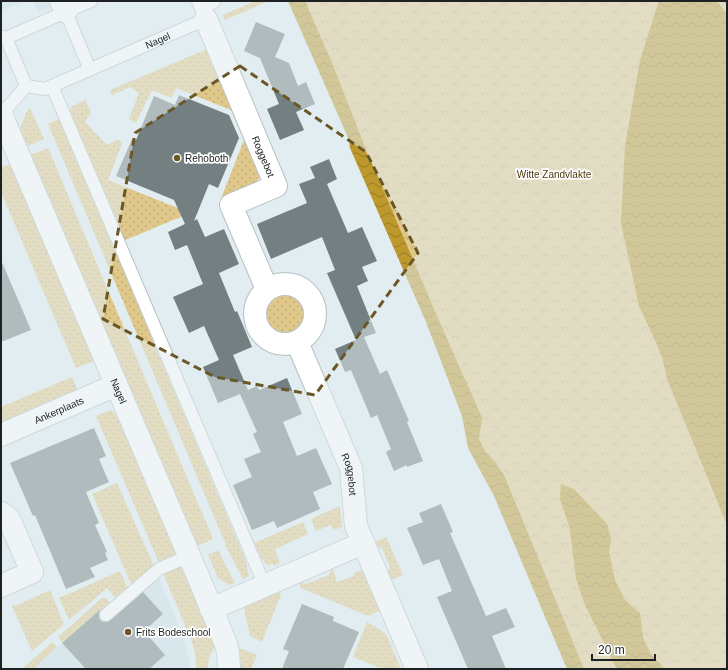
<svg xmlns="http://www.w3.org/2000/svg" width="728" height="670" font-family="Helvetica,sans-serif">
<defs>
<pattern id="grass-dots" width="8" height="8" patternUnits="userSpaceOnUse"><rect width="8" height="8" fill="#e0c88b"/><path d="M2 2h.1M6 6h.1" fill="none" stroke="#c0ac78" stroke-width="1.8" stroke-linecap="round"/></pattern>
<pattern id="park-crowns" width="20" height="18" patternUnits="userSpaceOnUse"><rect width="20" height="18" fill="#e0c88b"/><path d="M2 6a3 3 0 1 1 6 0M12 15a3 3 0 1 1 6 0" fill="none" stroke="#c0ac78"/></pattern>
<pattern id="water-waves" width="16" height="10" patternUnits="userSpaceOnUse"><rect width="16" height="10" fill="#bd992d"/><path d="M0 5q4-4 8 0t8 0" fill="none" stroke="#997c26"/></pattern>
</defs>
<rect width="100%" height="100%" fill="#e1edf0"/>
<g fill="#cbe0e5">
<polygon points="1,1 23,1 1,11"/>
<polygon points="33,1 66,1 38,12"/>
<polygon points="158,576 186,644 190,669 33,669 100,609"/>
</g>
<g fill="url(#grass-dots)">
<polygon points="256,1 269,1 225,20 223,15"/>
<polygon points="212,47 263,170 256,183 223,199 222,196 244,140 231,110 176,88 172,98 152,90 136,123 129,119 139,93 130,87 112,95 110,90"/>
<polygon points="85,100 91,112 85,122 107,145 118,139 122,144 108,180 190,213 123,241 70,114 71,107"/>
<polygon points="30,108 44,139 28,146 20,129 26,113"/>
<polygon points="59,119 246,561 249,576 243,579 225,545 226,545 48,124"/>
<polygon points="48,148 213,539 197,546 31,155"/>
<polygon points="1,163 3,167 11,164 94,361 76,368 1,192"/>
<circle cx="285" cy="314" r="23"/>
<polygon points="72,377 78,391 1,424 1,407"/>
<polygon points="111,410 116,415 120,422 177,556 159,563 96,416"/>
<polygon points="117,483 154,566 132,586 92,494"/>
<polygon points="340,506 342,527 334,530 331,525 316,531 311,519"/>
<polygon points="303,522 308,534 275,549 280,563 274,566 273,563 268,566 259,555 254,543"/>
<polygon points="386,537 403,575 388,581 386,576 390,567 382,548 373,545 372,543"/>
<polygon points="218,550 235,583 229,585 218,578 208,555"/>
<polygon points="181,565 215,646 209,658 208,669 196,669 195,653 191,639 163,573"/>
<polygon points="332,567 337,582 354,576 353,573 366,569 383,609 368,616 301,588 298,580 306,584 329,575"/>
<polygon points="120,571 128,589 117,599 107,588 69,620 59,598"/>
<polygon points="278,589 281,595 262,642 250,636 243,604"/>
<polygon points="50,590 64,624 32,651 12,606 15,605 15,606"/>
<polygon points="102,598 106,598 111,604 102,612 100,610 63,643 58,637"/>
<polygon points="367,622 381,630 387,636 401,669 383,669 353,657"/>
<polygon points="52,642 57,647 33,669 22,669"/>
<polygon points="239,648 257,655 251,669 241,669"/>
</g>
<polygon fill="url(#park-crowns)" points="288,1 727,1 727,669 572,669 431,322"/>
<g fill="url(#water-waves)">
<polygon points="288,1 305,1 333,65 365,147 437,316 482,418 479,439 485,451 494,461 504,475 584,669 567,669 494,496 468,448 462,416 426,322 350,148 349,140"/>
<polygon points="659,1 717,1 727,14 727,525 667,379 663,360 654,338 639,306 621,223 625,146 640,60"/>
<polygon points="561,484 574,489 607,524 611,538 609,552 615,580 625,600 640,613 643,638 651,654 665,669 617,669 585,605 576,579 570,529 560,499"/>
</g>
<g fill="#747f82">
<polygon points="256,22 285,34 275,57 289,63 298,86 306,82 315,104 296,112 304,130 280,140 267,109 279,104 260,58 244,51"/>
<polygon points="179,95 229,115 239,138 218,188 209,184 194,221 197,219 205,237 224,229 239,264 219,273 235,312 237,311 252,347 233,355 248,390 257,386 259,390 287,378 302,414 283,422 297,456 316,448 332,484 313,492 320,509 277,528 274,521 252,530 233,485 252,477 244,459 261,452 253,434 257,432 240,394 218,403 203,367 219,360 204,326 189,333 173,297 203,284 187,245 175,250 168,232 185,224 174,200 116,176 132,139 136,140 154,96 175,105"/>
<polygon points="329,159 337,179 327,184 348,233 362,227 377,261 362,267 368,281 357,286 376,333 364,337 380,374 387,370 409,421 407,422 423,461 407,467 407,465 394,471 386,452 391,449 377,415 371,418 351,370 345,372 335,349 356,340 327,273 335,270 322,237 271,259 257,224 307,203 299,184 315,178 310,167"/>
<polygon points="1,260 31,330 1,342"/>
<polygon points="94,428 106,456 99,459 109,482 86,492 99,523 95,525 107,552 105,553 108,560 90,568 95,577 66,589 35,515 33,516 10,463"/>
<polygon points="441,504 453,532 450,533 486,616 506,608 515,627 492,636 506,669 468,669 437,597 452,591 439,559 423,565 407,528 423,522 419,513"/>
<polygon points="143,592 163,614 144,631 165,655 149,669 86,669 62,643 100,610 99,616 100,620 104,622 108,622"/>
<polygon points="302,604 334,617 333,621 359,632 343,669 282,669 289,651 283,649"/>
</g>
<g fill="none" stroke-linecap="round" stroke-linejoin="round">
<defs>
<g id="lane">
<polyline points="201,8 214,2"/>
<polyline points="66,12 90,70"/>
<polyline points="1,36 6,38 26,86"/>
<polyline points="6,38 91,1"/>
<path id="s1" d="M26,86L45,89L206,19L198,1"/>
<polyline points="52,86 265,586"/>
<polyline points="1,115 26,86"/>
<polyline points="106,615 159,569 189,556"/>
</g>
<g id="street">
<polyline points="61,1 66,12"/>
<path id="s2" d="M206,19L276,186L231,205L267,289"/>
<circle cx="285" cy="314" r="30"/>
<path id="s3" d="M297,342L351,468L356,526L417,669"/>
<path id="s4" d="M1,435L116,385"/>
<polyline points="1,513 9,519 32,572 1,586"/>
<polyline points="211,609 363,543"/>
</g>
<g id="secondary">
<path id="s5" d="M1,114L200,581L226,644L228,652L229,669"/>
</g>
</defs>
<use href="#lane" stroke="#b6c1c4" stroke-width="14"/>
<use href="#street" stroke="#b6c1c4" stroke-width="24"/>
<use href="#secondary" stroke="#b6c1c4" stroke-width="24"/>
<use href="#lane" stroke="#fff" stroke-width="12"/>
<use href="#street" stroke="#fff" stroke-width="22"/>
<use href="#secondary" stroke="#fff" stroke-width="22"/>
</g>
<path d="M0 0H728V670H0ZM240,66L366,152L418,253L315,395L215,377L103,319L135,133Z" fill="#e1edf0" fill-opacity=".55" fill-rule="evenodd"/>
<path fill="none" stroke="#6a5725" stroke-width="3" stroke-dasharray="8 5" stroke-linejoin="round" d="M240,66L366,152L418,253L315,395L215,377L103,319L135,133Z"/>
<g fill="#6a5725" stroke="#fff" stroke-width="1.5">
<circle cx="177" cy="158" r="4"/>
<circle cx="128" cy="632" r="4"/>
</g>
<g text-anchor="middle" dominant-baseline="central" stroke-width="3.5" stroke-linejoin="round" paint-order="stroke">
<g font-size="10" fill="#1d2122" stroke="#fff">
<text stroke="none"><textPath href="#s1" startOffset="142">Nagel</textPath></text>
<text stroke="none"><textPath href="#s2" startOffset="149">Roggebot</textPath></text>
<text stroke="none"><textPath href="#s5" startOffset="301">Nagel</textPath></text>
<text stroke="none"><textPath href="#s4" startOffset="63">Ankerplaats</textPath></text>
<text stroke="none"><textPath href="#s3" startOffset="143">Roggebot</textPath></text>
</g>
<g font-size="10" fill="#1d2122" stroke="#fff" text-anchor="start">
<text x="185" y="158">Rehoboth</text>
<text x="136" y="632">Frits Bodeschool</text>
</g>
<g font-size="10" fill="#493a0e" stroke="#fff">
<text x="554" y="174">Witte Zandvlakte</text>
</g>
</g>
<rect width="728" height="670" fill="none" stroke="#1d2122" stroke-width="4"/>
<path d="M592 654v6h63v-6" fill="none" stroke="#1d2122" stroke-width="2"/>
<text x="598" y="654" font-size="12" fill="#1d2122" stroke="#ffffff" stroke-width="3" paint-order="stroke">20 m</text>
</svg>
